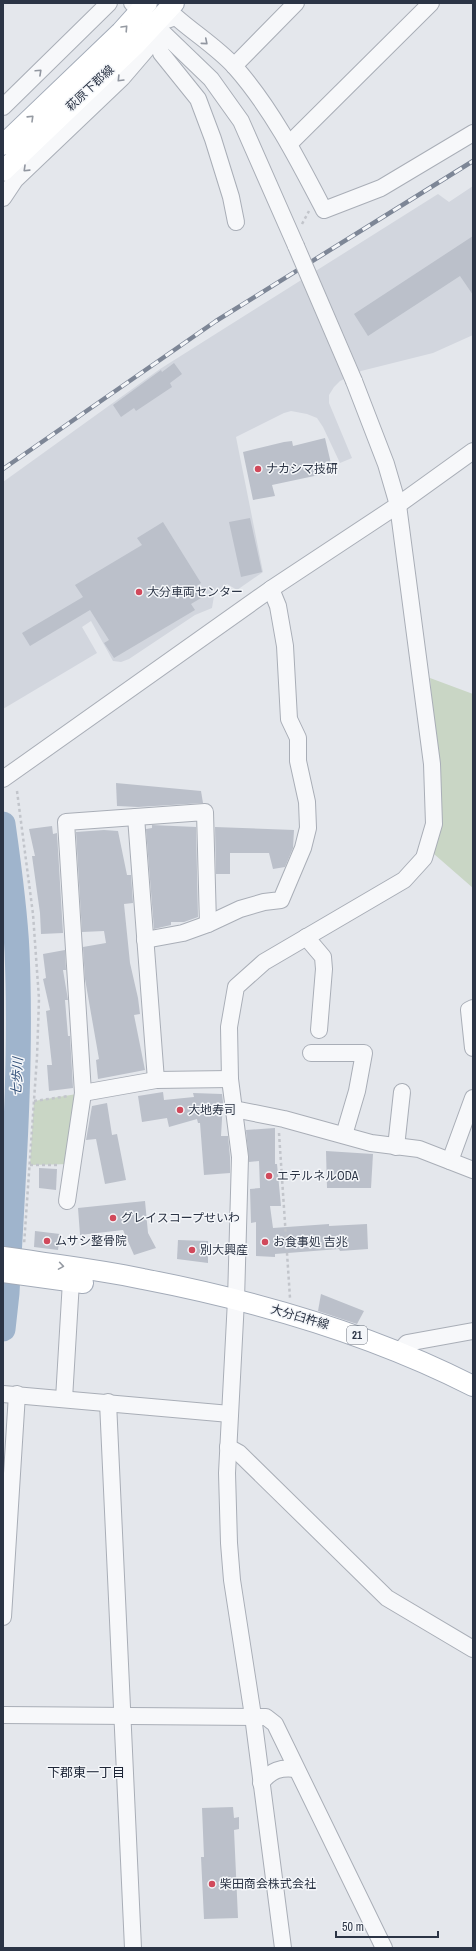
<svg xmlns="http://www.w3.org/2000/svg" width="476" height="1951" font-family="'Archivo Narrow','Noto Sans JP',sans-serif">
<rect width="100%" height="100%" fill="#e4e7ec"/>
<polygon fill="#d2d6de" points="473,186 473,335 433,353 361,371 340,381 334,387 329,395 329,403 352,458 340,463 323,427 317,418 307,414 291,411 284,413 236,437 263,572 237,590 227,584 214,596 212,608 195,615 129,659 121,662 113,661 91,621 82,627 97,653 3,709 3,482 160,369 438,194 449,202"/>
<g fill="#c9d6c5">
<polygon points="430,678 473,694 473,888 434,854 441,804"/>
<polygon points="83,1093 72,1164 30,1165 34,1101"/>
</g>
<g fill="none" stroke-linecap="round" stroke-linejoin="round">
<path stroke="#9fb4cc" stroke-width="25" d="M3,824C9,866 15,909 17,951C22,1065 13,1179 7,1293L3,1329"/>
</g>
<g fill="#bbc0ca">
<polygon points="473,236 473,295 460,276 368,336 354,314"/>
<polygon points="174,363 182,374 170,383 172,387 136,411 134,408 121,417 113,405 161,370 162,372"/>
<polygon points="325,438 333,472 272,485 275,496 253,500 243,452 284,442 292,441 293,446"/>
<polygon points="250,518 262,572 241,577 229,522"/>
<polygon points="163,522 201,583 195,587 201,598 191,604 195,610 114,658 104,643 109,640 90,610 30,646 22,633 83,597 75,585 142,545 137,538"/>
<polygon points="116,783 201,791 203,803 138,807 117,806"/>
<polygon points="152,825 196,827 198,917 184,922 171,922 171,925 154,929 146,829 152,828"/>
<polygon points="52,826 53,834 57,833 63,933 41,934 40,913 32,856 35,856 29,829"/>
<polygon points="215,827 294,830 293,848 285,867 273,869 269,853 230,853 230,874 216,874"/>
<polygon points="104,830 118,831 127,875 131,875 133,903 124,904 130,963 138,998 140,1014 134,1015 145,1070 98,1079 96,1060 99,1059 85,979 83,947 106,943 104,931 82,932 76,832"/>
<polygon points="65,950 66,970 63,970 68,1000 65,1000 68,1036 70,1036 73,1088 49,1091 47,1065 52,1065 46,1011 50,1010 43,979 46,978 43,954"/>
<polygon points="163,1092 164,1100 194,1097 193,1093 222,1094 223,1102 221,1136 228,1136 230,1157 230,1173 204,1175 200,1123 198,1123 197,1119 169,1127 167,1118 142,1122 138,1096"/>
<polygon points="107,1103 112,1135 117,1134 126,1180 105,1184 96,1139 86,1140 92,1106"/>
<polygon points="275,1128 275,1164 277,1164 281,1206 270,1206 273,1228 329,1224 329,1226 367,1224 368,1249 340,1251 339,1249 275,1254 275,1257 256,1256 256,1222 251,1223 250,1189 260,1188 259,1161 249,1162 246,1130"/>
<polygon points="326,1151 373,1154 371,1188 327,1188"/>
<polygon points="39,1168 57,1169 56,1190 39,1188"/>
<polygon points="145,1201 148,1233 156,1248 134,1255 123,1230 80,1235 78,1208"/>
<polygon points="35,1231 60,1234 58,1250 34,1247"/>
<polygon points="178,1240 208,1241 208,1263 177,1259"/>
<polygon points="321,1294 364,1311 357,1324 318,1311"/>
<polygon points="233,1807 234,1818 239,1817 239,1829 234,1830 238,1918 204,1919 201,1857 204,1857 202,1808"/>
</g>
<g fill="none" stroke-linecap="round" stroke-linejoin="round">
<defs>
<g id="minor">
<polyline points="132,3 211,79 241,121 296,246"/>
<path d="M155,24L176,17C194,33 219,49 235,67C272,109 298,160 324,210L381,188L473,133"/>
<polyline points="155,24 161,53 198,99 213,139 231,197 236,222"/>
<polyline points="234,66 296,3"/>
<polyline points="3,107 109,3"/>
<polyline points="289,144 431,3"/>
<polyline points="3,198 15,180 122,78 146,50 153,28"/>
<polyline points="3,779 271,589 398,505 473,451"/>
<polyline points="136,817 156,1080"/>
<polyline points="208,924 205,812 66,822 83,1093 156,1080 230,1079"/>
<polyline points="306,937 323,957 324,969 319,1030"/>
<polyline points="145,940 183,933 208,924 240,909 264,902 281,900 303,848 308,828 307,802 298,761 298,738 289,719 285,646 278,606 271,589"/>
<polyline points="473,1008 469,1010 473,1048"/>
<polyline points="311,1053 364,1053 357,1091 344,1135"/>
<polyline points="234,1109 284,1119 371,1143 419,1149 473,1170"/>
<polyline points="396,1147 402,1092"/>
<polyline points="450,1161 473,1098"/>
<polyline points="67,1201 83,1093"/>
<polyline points="399,1352 407,1343 473,1331"/>
<polyline points="3,1394 230,1414"/>
<polyline points="64,1399 71,1281"/>
<polyline points="108,1402 133,1948"/>
<polyline points="228,1447 239,1453 387,1598 473,1649"/>
<polyline points="3,1617 17,1394"/>
<polyline points="3,1715 266,1717 275,1724 384,1948"/>
<path d="M261,1783C271,1770 281,1767 296,1769"/>
<polyline points="283,1948 253,1716 232,1580 229,1543 227,1473 236,1300 240,1157 230,1079 229,1027 236,987 264,962 404,880 424,858 434,824 432,764 398,505 386,464 354,381"/>
</g>
<g id="major">
<polyline points="3,145 121,32 147,3"/>
<polyline points="3,171 136,44 174,3"/>
<path d="M3,1257C50,1264 97,1269 143,1279C257,1301 369,1333 473,1386"/>
<polyline points="3,1272 83,1283"/>
</g>
</defs>
<use href="#minor" stroke="#a9aeb7" stroke-width="18"/>
<use href="#major" stroke="#a3abb8" stroke-width="22"/>
<g stroke="#c2c5cb" stroke-width="2.5" stroke-dasharray="3 3" stroke-linecap="butt">
<polyline points="302,224 309,211"/>
<polyline points="17,791 33,914 39,999 37,1057 24,1245"/>
<polyline points="34,1101 69,1096"/>
<polyline points="279,1133 290,1298"/>
<polyline points="30,1165 59,1165"/>
</g>
<use href="#minor" stroke="#f7f8fa" stroke-width="16"/>
<use href="#major" stroke="#fff" stroke-width="20"/>
<defs>
<polyline id="rail" points="3,469 216,321 473,161"/>
</defs>
<use href="#rail" stroke="#7d8696" stroke-width="4.5"/>
<use href="#rail" stroke="#f4f6f9" stroke-width="3" stroke-dasharray="9" stroke-linecap="butt"/>
<defs>
<polyline id="minor-bridge" points="296,246 354,381"/>
</defs>
<use href="#minor-bridge" stroke="#a9aeb7" stroke-width="18" stroke-linecap="butt"/>
<use href="#minor-bridge" stroke="#f7f8fa" stroke-width="16"/>
</g>
<defs><path id="oneway-chevron" d="M-2-3.5L2.5 0L-2 3.5" fill="none" stroke-width="1.6" stroke-linecap="round" stroke-linejoin="round"/></defs>
<g stroke="#959aa2">
<use href="#oneway-chevron" transform="translate(125 28) rotate(-47)"/>
<use href="#oneway-chevron" transform="translate(31 118) rotate(-44)"/>
<use href="#oneway-chevron" transform="translate(61 1266) rotate(9)"/>
</g>
<g stroke="#9196a0">
<use href="#oneway-chevron" transform="translate(205 42) rotate(40)"/>
<use href="#oneway-chevron" transform="translate(39 72) rotate(-43)"/>
<use href="#oneway-chevron" transform="translate(120 79) rotate(134)"/>
<use href="#oneway-chevron" transform="translate(26 169) rotate(136)"/>
</g>
<g fill="#d1495b" stroke="#f4f6f9" stroke-width="1.5">
<circle cx="258" cy="469" r="4"/>
<circle cx="139" cy="592" r="4"/>
<circle cx="180" cy="1110" r="4"/>
<circle cx="269" cy="1176" r="4"/>
<circle cx="113" cy="1218" r="4"/>
<circle cx="47" cy="1241" r="4"/>
<circle cx="265" cy="1242" r="4"/>
<circle cx="192" cy="1250" r="4"/>
<circle cx="212" cy="1884" r="4"/>
</g>
<g text-anchor="middle" dominant-baseline="central" stroke-width="3" stroke-linejoin="round" paint-order="stroke">
<rect fill="#f4f6f9" stroke="#676e7b" stroke-width="1" x="347" y="1326" width="20" height="18" rx="3"/>
<g font-size="11" font-weight="bold" fill="#2b3445">
<text x="357" y="1335">21</text>
</g>
<g font-size="12" fill="#2b3445" stroke="#f4f6f9">
<text transform="translate(90 88) rotate(-43)">萩原下郡線</text>
<text transform="translate(300 1317) rotate(16)">大分臼杵線</text>
</g>
<g font-size="12" fill="#2b3445" stroke="#f4f6f9" text-anchor="start">
<text x="266" y="469">ナカシマ技研</text>
<text x="147" y="592">大分車両センター</text>
<text x="188" y="1110">大地寿司</text>
<text x="277" y="1176">エテルネルODA</text>
<text x="121" y="1218">グレイスコープせいわ</text>
<text x="55" y="1241">ムサシ整骨院</text>
<text x="273" y="1242">お食事処 吉兆</text>
<text x="200" y="1250">別大興産</text>
<text x="220" y="1884">柴田商会株式会社</text>
</g>
<g font-size="13" font-style="italic" fill="#34527a" stroke="#f4f6f9">
<text transform="translate(17 1077) rotate(-87)">七歩川</text>
</g>
<g font-size="13" fill="#1d2536" stroke="#f4f6f9">
<text x="86" y="1772">下郡東一丁目</text>
</g>
</g>
<rect width="476" height="1951" fill="none" stroke="#2b3445" stroke-width="8"/>
<path d="M336 1931v6h102v-6" fill="none" stroke="#2b3445" stroke-width="2"/>
<text x="342" y="1931" font-size="12" fill="#2b3445" stroke="#f4f6f9" stroke-width="3" paint-order="stroke">50 m</text>
</svg>
